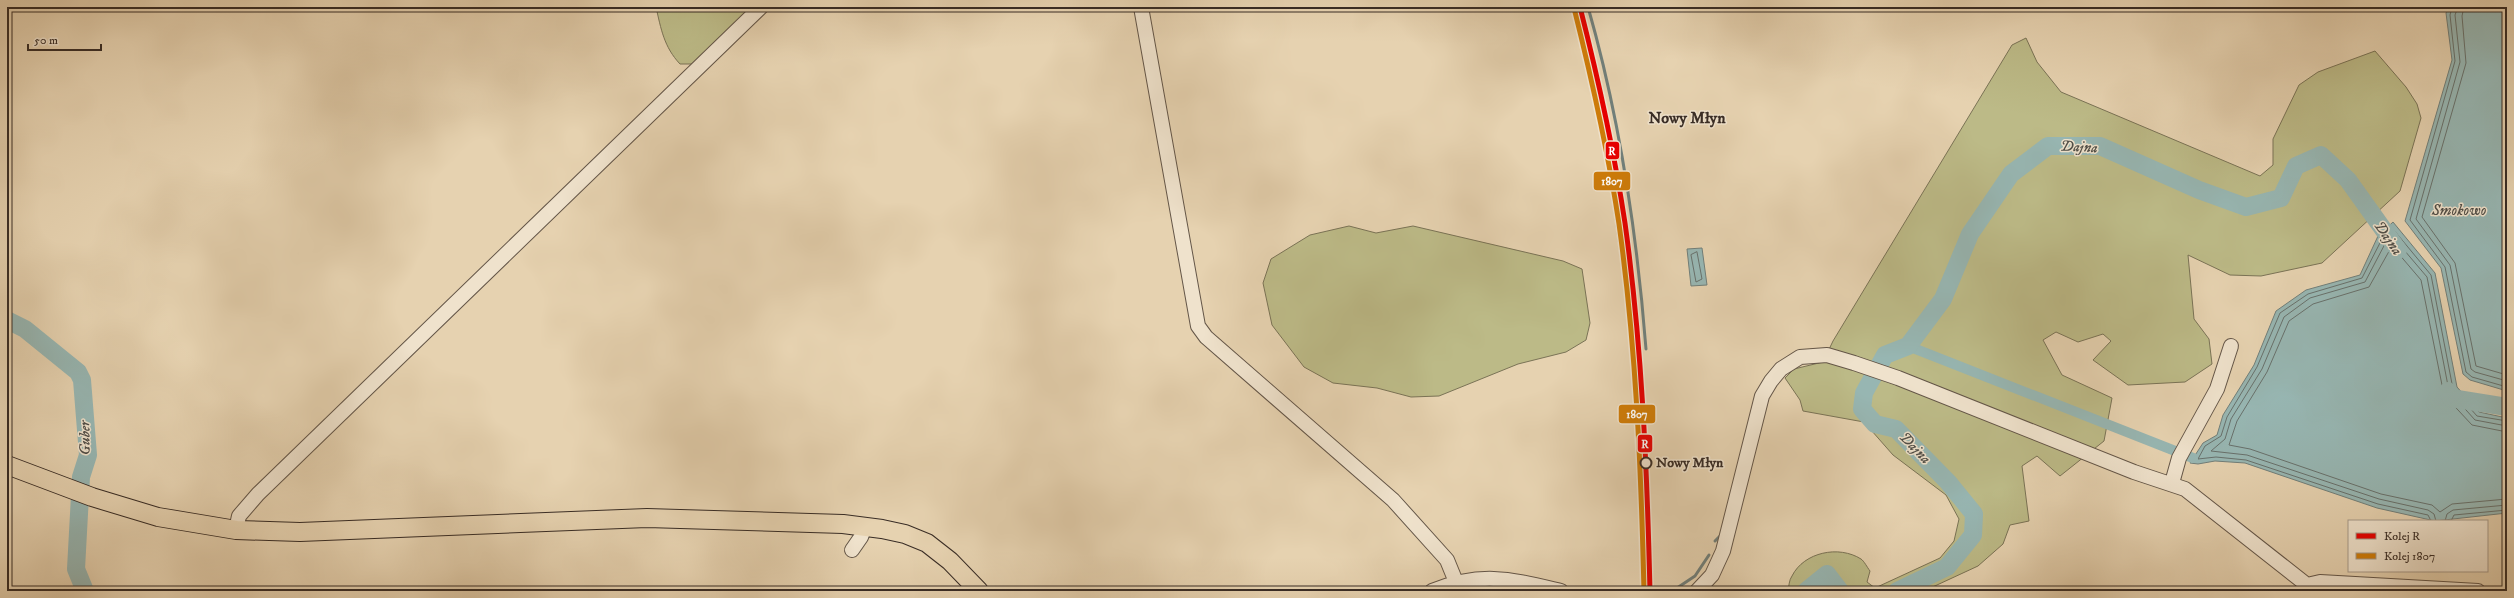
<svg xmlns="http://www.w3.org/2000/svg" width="2514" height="598" font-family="'IM FELL DW Pica',serif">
<rect width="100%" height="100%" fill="#e6d2b0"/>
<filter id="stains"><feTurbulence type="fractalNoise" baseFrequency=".005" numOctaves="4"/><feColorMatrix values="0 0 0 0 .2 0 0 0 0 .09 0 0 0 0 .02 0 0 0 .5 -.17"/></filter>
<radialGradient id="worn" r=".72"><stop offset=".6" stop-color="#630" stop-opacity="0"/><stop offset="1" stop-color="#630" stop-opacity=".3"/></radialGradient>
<g fill="#bcba87" stroke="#7a7356">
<path d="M656,7H753L694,64H680C664,47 661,29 656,7Z"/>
<path d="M2026,38L2037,62L2061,92L2260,176L2273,165V139L2299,85L2318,72L2375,51L2406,87L2417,104L2421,118L2400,191L2322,263L2261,276L2230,275L2188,255L2194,319L2209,339L2212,364L2185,382L2128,385L2093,360L2111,341L2103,334L2078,342L2056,332L2043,340L2062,375L2112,398L2104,441L2060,476L2037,456L2022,466L2029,521L2010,525L2003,544L1978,566L1924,591H1788C1789,586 1789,580 1792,576C1804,552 1839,545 1861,559C1864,561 1867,567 1870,571L1867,582L1875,588L1940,558L1954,541L1959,519L1946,495L1893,455L1864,422L1803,411L1800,400L1785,378L1794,369L1823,362L1833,341L2012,45Z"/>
<polygon points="1349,226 1376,233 1413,226 1563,261 1582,269 1590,323 1586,340 1566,352 1518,364 1439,396 1411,397 1377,388 1333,383 1304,367 1272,325 1263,283 1271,259 1310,235"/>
</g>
<g fill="#97b6b2" stroke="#717f7a">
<polygon points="2449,7 2507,7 2507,391 2470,380 2463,374 2441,268 2405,221 2452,60 2446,13"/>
<polygon points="2393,222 2435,273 2457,387 2479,412 2507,418 2507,513 2435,521 2377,508 2245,463 2215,461 2198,464 2190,463 2203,443 2217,435 2223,415 2254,365 2276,311 2306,290 2360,275 2378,236"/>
<polygon points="1702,248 1707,285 1691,286 1687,249"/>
</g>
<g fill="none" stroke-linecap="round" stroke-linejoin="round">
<g stroke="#68716c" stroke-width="1">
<polyline points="2452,7 2450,15 2455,61 2410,220 2445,267 2466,372 2472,377 2507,387"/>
<polyline points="2458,7 2455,15 2460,62 2416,219 2450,265 2471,369 2475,372 2507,381"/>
<polyline points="2464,7 2462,16 2466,63 2422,217 2455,263 2476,366 2507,375"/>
<polygon points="1697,252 1702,279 1696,282 1691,255"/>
<polyline points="2507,432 2472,425 2444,395 2421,280 2392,246 2369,287 2313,304 2289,321 2267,372 2237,421 2229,445 2250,449 2381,494 2432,505 2440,512 2452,504 2507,499"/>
<polyline points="2431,521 2428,515 2378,504 2246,460 2216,457 2198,459 2205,446 2221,436 2227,417 2257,367 2280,313 2308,294 2362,278 2382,239 2393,229 2431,275 2453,389 2477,416 2507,421"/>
<polyline points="2436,521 2434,514 2428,510 2379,499 2247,455 2211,451 2225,439 2231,419 2262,369 2284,317 2310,298 2365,282 2386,242 2393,237 2427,277 2449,391 2475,420 2507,426"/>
<polyline points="2445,521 2447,514 2453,510 2507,505"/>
<polyline points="2451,521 2454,515 2507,510"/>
</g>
<g stroke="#717f7a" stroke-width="3">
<path d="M1572,7C1604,119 1621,235 1632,351"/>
<path d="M1588,7C1620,119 1637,234 1646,349"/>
<polyline points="1638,449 1644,591"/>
<polyline points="1715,541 1720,536"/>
<polyline points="1674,590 1695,576 1709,555"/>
</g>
<polyline stroke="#97b6b2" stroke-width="10" points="1908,346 2193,458"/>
<g stroke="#97b6b2" stroke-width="18">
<polyline points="7,320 25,329 78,372 82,380 88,455 81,477 76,569 85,591"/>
<polyline points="2448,391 2451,398 2507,407"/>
<polyline points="1806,591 1827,574 1840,591"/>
<polyline points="1897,591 1947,567 1973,535 1974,514 1948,482 1896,429 1875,424 1862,409 1864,393 1885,355 1908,346 1943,299 1970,234 2011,174 2048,146 2100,146 2199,190 2246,207 2281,198 2296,166 2321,155 2348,180 2398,250"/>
</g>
<defs>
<g id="minor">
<polyline points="1141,7 1198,326 1206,337 1393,500 1447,560 1456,582"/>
<polyline points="2172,483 2179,458 2217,389 2231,346"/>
<polyline points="236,530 239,516 258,494 761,7"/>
<polyline points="852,550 861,537 865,527"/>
<path d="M1432,591C1482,571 1510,579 1561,591"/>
<polyline points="1697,591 1712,575 1723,551 1762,396 1771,381 1781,369 1800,357 1827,355 1854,363 1898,378 2134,472 2185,489 2307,585 2320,582 2478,591"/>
</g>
<polyline id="major" points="7,465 92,497 158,517 236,530 300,532 647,518 843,524 882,529 905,534 927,543 950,561 979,591"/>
</defs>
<use href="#minor" stroke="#645648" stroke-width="16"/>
<use href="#major" stroke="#382c25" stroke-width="20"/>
<use href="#minor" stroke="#efe2cc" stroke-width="14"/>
<use href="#major" stroke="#e6d2b0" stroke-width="18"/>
<defs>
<path id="rail-1" d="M1580,7C1598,78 1614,150 1625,223C1642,345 1647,468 1650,591"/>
<path id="rail-2" d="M1574,8C1592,80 1608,151 1619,224C1636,346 1641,468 1644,591"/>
</defs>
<use href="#rail-1" stroke="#efe2cc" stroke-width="8"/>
<use href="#rail-2" stroke="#efe2cc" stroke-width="8"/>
<use href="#rail-1" stroke="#e50000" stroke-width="5"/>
<use href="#rail-2" stroke="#cd7b09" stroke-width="5"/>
</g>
<circle fill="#efe2cc" stroke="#382c25" stroke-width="2" cx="1646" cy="463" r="5.5"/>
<g text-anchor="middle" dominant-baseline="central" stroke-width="3" stroke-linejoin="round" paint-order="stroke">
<g font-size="14" font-weight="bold" fill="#382c25" stroke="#efe2cc" text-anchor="start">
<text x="1656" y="463">Nowy Młyn</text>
</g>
<g font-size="15" font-style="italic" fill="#504e48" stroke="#efe2cc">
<text transform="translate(2079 147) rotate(3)">Dajna</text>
<text x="2459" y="210">Smokowo</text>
<text transform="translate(2388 238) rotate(56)">Dajna</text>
<text transform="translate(85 438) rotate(-91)">Guber</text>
<text transform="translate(1915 448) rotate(46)">Dajna</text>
</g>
<g font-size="16" font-weight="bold" fill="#382c25" stroke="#efe2cc">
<text x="1687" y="118">Nowy Młyn</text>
</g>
</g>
<g stroke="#efe2cc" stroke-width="1.5">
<rect x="1605" y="141" width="15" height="19" rx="4" fill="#e50000"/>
<rect x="1593" y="171" width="38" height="20" rx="4" fill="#cd7b09"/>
<rect x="1618" y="404" width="38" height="20" rx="4" fill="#cd7b09"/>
<rect x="1637" y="434" width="16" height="19" rx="4" fill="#e50000"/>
</g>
<g font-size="11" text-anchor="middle" font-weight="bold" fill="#fff">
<text x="1612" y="155">R</text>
<text x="1612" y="185">1807</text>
<text x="1637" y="418">1807</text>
<text x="1645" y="448">R</text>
</g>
<rect width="2514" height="598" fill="none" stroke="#e6d2b0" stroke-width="24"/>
<rect x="8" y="8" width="2498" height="582" fill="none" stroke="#382c25" stroke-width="2"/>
<rect x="12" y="12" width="2490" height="574" fill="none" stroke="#382c25"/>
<rect x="2348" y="520" width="140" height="52" fill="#efe2cc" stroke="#a69989"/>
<rect x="2356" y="533" width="20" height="6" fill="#e50000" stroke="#a69989"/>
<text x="2384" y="540" font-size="12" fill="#382c25">Kolej R</text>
<rect x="2356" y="553" width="20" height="6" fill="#cd7b09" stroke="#a69989"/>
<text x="2384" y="560" font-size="12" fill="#382c25">Kolej 1807</text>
<path d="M28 44v6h73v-6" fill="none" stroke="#382c25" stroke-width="2"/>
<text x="34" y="44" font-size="12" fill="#382c25" stroke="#efe2cc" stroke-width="3" paint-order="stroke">50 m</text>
<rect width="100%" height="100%" filter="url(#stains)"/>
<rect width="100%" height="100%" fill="url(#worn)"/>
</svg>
